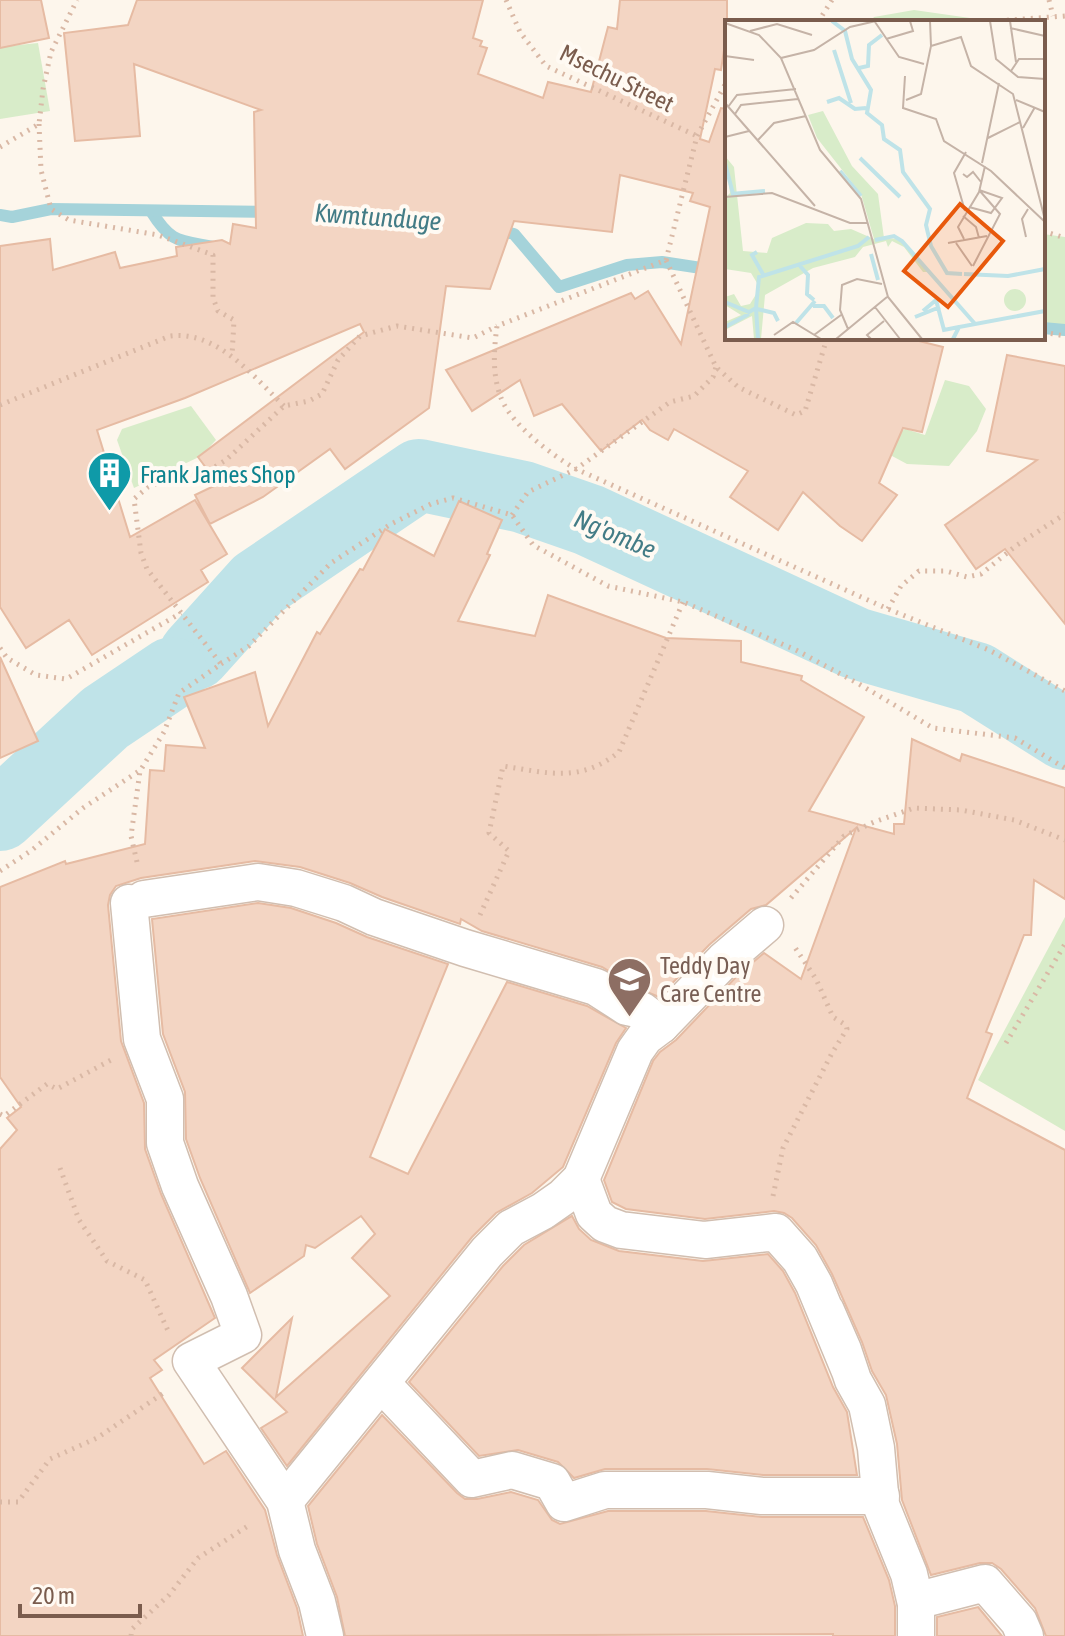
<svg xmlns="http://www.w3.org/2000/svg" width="1065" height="1636" font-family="'Asap Condensed',sans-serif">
<rect width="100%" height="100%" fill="#fdf6ec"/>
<g fill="#d8ecc9">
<polygon points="914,10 970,18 974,22 870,22 874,17"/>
<polygon points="38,43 50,111 0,119 0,47"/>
<polygon points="1043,234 1065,237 1065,336 1043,332"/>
<polygon points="945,380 969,386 986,409 977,431 949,466 907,464 879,449 905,429 925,435"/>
<polygon points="191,406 216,440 201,456 134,488 117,440 122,429"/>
<polygon points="1065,917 1065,1131 978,1080"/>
</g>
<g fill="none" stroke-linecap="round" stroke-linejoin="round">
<g stroke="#a5d3da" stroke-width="12">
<path d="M151,211C171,243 178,240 213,247"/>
<polyline points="0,215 12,217 51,209 270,212"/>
<polyline points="496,230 514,234 559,287 627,265 662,262 727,272"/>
<polyline points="1043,328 1065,330"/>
</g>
<g stroke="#bfe3e8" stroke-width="72">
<polyline points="195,654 258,584 419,475 523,497 589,520 855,643 976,678 1065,734"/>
<polyline points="0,815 105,718 172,673"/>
</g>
</g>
<g fill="#f3d5c3" stroke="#e6bba3" stroke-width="2">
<polygon points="41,0 49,38 0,48 0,0"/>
<polygon points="137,0 483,0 473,38 482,41 480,46 487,48 478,74 543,98 548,82 591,92 608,27 617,29 620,0 727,0 727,51 724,50 721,70 715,69 700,139 709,142 721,108 727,109 727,338 907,338 943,347 922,432 903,428 879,483 897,495 862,541 840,526 803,492 778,530 730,497 748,471 674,429 668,440 650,430 642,420 601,451 562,404 534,416 520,380 472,411 446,370 631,293 635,299 648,291 681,344 710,207 690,201 693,193 620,175 612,232 514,221 490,289 446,286 429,408 345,469 330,449 263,497 210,524 195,495 218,484 198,457 364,332 360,324 185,398 97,430 130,537 195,500 227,554 201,570 208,582 92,655 69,620 26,648 0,607 0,246 50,239 53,270 115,252 120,268 177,256 176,247 222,240 230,244 233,224 256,228 254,112 261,110 134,64 140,136 75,141 64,33 128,25"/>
<polygon points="1007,355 1065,366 1065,624 1005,549 976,569 945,525 1037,460 987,451"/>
<polygon points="459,501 502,520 487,554 490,555 458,621 535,636 548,595 666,638 741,641 741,662 802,676 801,680 864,717 809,811 894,834 894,824 904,824 912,739 960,761 962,754 1065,788 1065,899 1034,880 1031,935 1024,935 986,1032 992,1034 967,1098 1065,1150 1065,1636 1046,1636 1035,1608 1001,1569 992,1563 980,1563 931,1575 902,1500 897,1444 886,1395 872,1371 862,1342 832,1274 816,1245 792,1218 784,1213 774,1211 705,1219 626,1209 612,1202 604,1180 653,1061 660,1052 676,1040 738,975 764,953 801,979 856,828 766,905 751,909 709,945 659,997 635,987 602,967 482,931 461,919 460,924 382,897 350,883 300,867 255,861 141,878 116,886 110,895 108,905 121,1041 144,1103 145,1149 161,1194 215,1318 154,1360 162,1370 150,1378 204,1464 226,1451 265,1510 277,1555 297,1608 303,1636 0,1636 0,1149 17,1130 7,1118 21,1107 0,1077 0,887 65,861 66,864 145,844 150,770 164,771 166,745 205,748 184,697 255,672 268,726 317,632 320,634 360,569 363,570 385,529 434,556"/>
<polygon points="0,657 38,741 0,758"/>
<polygon points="258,903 291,908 336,923 367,937 448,964 370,1157 408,1174 507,982 587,1006 626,1028 616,1043 563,1167 532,1193 496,1213 472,1237 287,1466 261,1428 287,1412 242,1368 292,1318 276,1397 390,1296 352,1258 375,1234 361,1216 315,1248 306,1245 304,1256 250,1293 200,1178 186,1139 185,1092 163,1034 152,919"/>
<polygon points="572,1216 579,1229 591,1240 619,1251 703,1261 768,1254 783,1271 795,1293 833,1387 847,1412 857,1475 763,1475 707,1469 605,1469 574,1478 558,1462 518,1450 479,1456 409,1382 503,1266 524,1245"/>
<polygon points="382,1415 457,1493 465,1499 477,1499 511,1492 538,1500 552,1520 560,1524 608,1511 706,1511 762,1517 863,1517 889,1580 895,1606 895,1636 833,1636 833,1634 345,1636 337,1597 317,1544 308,1506"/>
<polygon points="978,1607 1002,1636 937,1636 937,1617"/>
</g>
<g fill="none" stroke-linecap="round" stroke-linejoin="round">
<defs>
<g id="minor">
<polyline points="144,899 258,882 296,888 344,903 374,917 465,948 596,987 627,1007 641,1010 661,1025"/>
<polyline points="129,903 142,1039 165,1099 165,1143 180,1186 229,1296 243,1335 191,1361 285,1501 297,1550 317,1602 325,1636"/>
<polyline points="581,1179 594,1214 605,1224 621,1230 705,1240 776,1232 800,1259 814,1284 850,1371 826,1311 843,1350 853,1380 867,1405 876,1448 881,1505 909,1574 916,1604 916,1636"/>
<polyline points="382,1384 472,1479 512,1470 552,1482 564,1503 605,1490 707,1490 762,1496 881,1496"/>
<polyline points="285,1501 487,1252 511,1228 543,1211 563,1197 581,1179 635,1051 645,1037 661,1025 724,960 765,925"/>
<polyline points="916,1604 927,1598 985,1583 1019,1622 1025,1636"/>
</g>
</defs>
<use href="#minor" stroke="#d1beb0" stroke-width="39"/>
<g stroke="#d9b8a5" stroke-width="5" stroke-dasharray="2 6" stroke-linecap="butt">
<polyline points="506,0 520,32 546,66 697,136"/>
<polyline points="1049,0 1053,16"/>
<polyline points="818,22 832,0"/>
<polyline points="983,22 1065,16"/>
<polyline points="39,124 41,170 51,209 69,220 158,235 213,255 213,298 218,311 234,320 232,356"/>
<polyline points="0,147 39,124 43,89 51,52 77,0"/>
<polyline points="1043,231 1065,238"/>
<polyline points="666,260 697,136 727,81"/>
<polyline points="1043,332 1065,336"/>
<path d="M827,338L805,411L796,415L738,387L716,367L666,260L497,326C494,349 492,372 500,395C509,423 550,454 576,469L888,609L989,650L1065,691"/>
<path d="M0,405L170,336C217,330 254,377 284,406"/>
<polyline points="512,515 528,492 576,469 670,402 694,396 713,377 716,367"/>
<polyline points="888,609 901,586 919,571 946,571 967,577 981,574 1017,545 1065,514"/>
<polyline points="0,648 7,658 36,675 66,679 181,613"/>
<polyline points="221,664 249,646 331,563 391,524 431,504 453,498 512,515 533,545 608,586 683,602 796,650 859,684 933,728 1015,738 1065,768"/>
<polyline points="137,862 131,836 140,771 164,732 179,693 221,664 147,569 141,553 134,499 148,487 165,480 208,471 226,460 284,406 309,401 322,394 338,360 360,336 397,326 473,338 497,326"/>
<polyline points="0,871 32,850 83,808 139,771"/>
<polyline points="791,898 844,836 874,822 914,808 961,810 1014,820 1065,840"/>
<path d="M480,915L509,851L489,833L503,766C548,773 580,783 619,752L683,602"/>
<polyline points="1006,1043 1065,944"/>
<polyline points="0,1114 4,1116 47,1084 57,1089 111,1060"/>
<polyline points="60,1168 79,1220 107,1261 145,1280 169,1333"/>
<polyline points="773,1196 783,1148 832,1053 847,1029 846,1025 833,1017 816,979 794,946"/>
<polyline points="0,1502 18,1502 50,1459 97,1438 165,1392"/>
<polyline points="131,1636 132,1629 169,1595 198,1558 251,1524"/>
</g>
<use href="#minor" stroke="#fff" stroke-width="36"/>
</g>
<defs>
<symbol id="building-pin" viewBox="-11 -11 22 30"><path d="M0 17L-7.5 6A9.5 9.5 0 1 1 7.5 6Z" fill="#0f9aa8" stroke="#fffaf3"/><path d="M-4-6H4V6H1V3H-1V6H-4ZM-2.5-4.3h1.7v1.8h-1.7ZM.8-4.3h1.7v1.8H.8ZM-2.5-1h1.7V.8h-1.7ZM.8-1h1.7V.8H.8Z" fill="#fff"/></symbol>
<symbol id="school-pin" viewBox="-11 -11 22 30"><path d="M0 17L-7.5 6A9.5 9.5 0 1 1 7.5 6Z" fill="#8d6e63" stroke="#fffaf3"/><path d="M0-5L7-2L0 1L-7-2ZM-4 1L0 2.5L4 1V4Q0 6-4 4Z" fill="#fff"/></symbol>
</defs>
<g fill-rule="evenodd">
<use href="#building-pin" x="84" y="448" width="51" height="69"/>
<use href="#school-pin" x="604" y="954" width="51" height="69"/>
</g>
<g text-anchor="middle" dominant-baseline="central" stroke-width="8" stroke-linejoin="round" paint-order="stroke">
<g font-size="24" fill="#7a5c4d" stroke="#fffaf3">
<text transform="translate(617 78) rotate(26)">Msechu Street</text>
</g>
<g font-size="24" fill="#0d838f" stroke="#fffaf3" text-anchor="start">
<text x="140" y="474">Frank James Shop</text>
</g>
<g font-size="24" fill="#785e54" stroke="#fffaf3" text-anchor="start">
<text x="660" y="965">Teddy Day<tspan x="660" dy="28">Care Centre</tspan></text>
</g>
<g font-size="26" font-style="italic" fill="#437c86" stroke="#fffaf3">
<text transform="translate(378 217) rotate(4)">Kwmtunduge</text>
<text transform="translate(615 534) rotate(23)">Ng'ombe</text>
</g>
</g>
<g transform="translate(725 20)">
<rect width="320" height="320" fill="#fdf6ec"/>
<path d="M98,91L127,146L153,174L159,218L176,219L203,252H198L179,227L167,221L163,227L161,221L138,227L130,237L88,248L40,275L36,319H29L27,296L0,310V302L16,295L0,285V277L9,274L16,286L25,284L35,268L26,253L0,249V178L5,173L0,136L9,147L18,231L42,233L47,218L81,203L103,204L109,211L126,209L149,219L136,174L92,118L83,95ZM279 280a11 11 0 1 1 22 0a11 11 0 1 1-22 0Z" fill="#d8ecc9"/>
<path fill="none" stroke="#bfe3e8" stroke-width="4" d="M107,1L120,11L127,39L146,70L142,93L157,105L159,119L175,130L178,152L205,189L201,205L206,226L222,253L237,254M109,30L126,83M134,48L143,46L144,25L157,15M102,82L114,78L130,89L141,88M135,138L175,177M0,143L8,174M115,151L136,176M6,174L40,171M150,220L169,216L177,221L251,305M32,232L27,235L39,256M146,234L153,260M75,246L83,255L82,274L89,280M239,254L283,256L320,249M0,282L24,292L31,288L34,257L133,226L144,217M88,286H99L108,298M31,288L33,319M32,289L49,293L53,301M198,291L211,280L219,310L234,307M190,297L215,287M71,303L90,281M0,307L24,294M228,319L234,307L320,291"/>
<path fill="none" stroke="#c5b3a7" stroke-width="2" d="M265,1L271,39L293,57L320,59M285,1L291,42M150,2L174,37L199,44M0,3L34,15L56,38L95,130L136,179L163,277L197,319M285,8L320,16M25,11L52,4L87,15M161,19L188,11L185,1M206,26L236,17L246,46L288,74L320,200M0,36L29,40M56,38L89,30L125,7L151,1M286,51L294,39H320M180,56L178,88L211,99L219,121L266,151L320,202M181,80L196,74L206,26L205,1M291,80L320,92M0,83L90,186M3,87L12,75L71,69M10,94L16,85L73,79M298,108L310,87M0,117L24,111M263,118L295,102M33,120L49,103L81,96M257,143L274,63M238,154L242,157L248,152L256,162M0,177L47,173L125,203H143M244,187L266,193L277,178L254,170M240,191L229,153L241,132M238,196L251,207L254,218M301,217L297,199L303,189M239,219L233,207L254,172L260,146M223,223L262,216M231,223L247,246M248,246L275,194L254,170M150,287L175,319M123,309L115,290L117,265L132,259L157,264M49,315L68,302L96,319M89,315L116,295M111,319L162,277M146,319L142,315L159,301"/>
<path fill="#e8590c" fill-opacity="0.15" stroke="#e8590c" stroke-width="4" d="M235,184L278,221L223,287L179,251Z"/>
<rect width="320" height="320" fill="none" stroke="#7a5c4d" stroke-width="4"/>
</g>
<path d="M20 1604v12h120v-12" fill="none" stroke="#7a5c4d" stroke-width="4"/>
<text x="32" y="1604" font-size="24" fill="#7a5c4d" stroke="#fffaf3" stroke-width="6" paint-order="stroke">20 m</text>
</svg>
